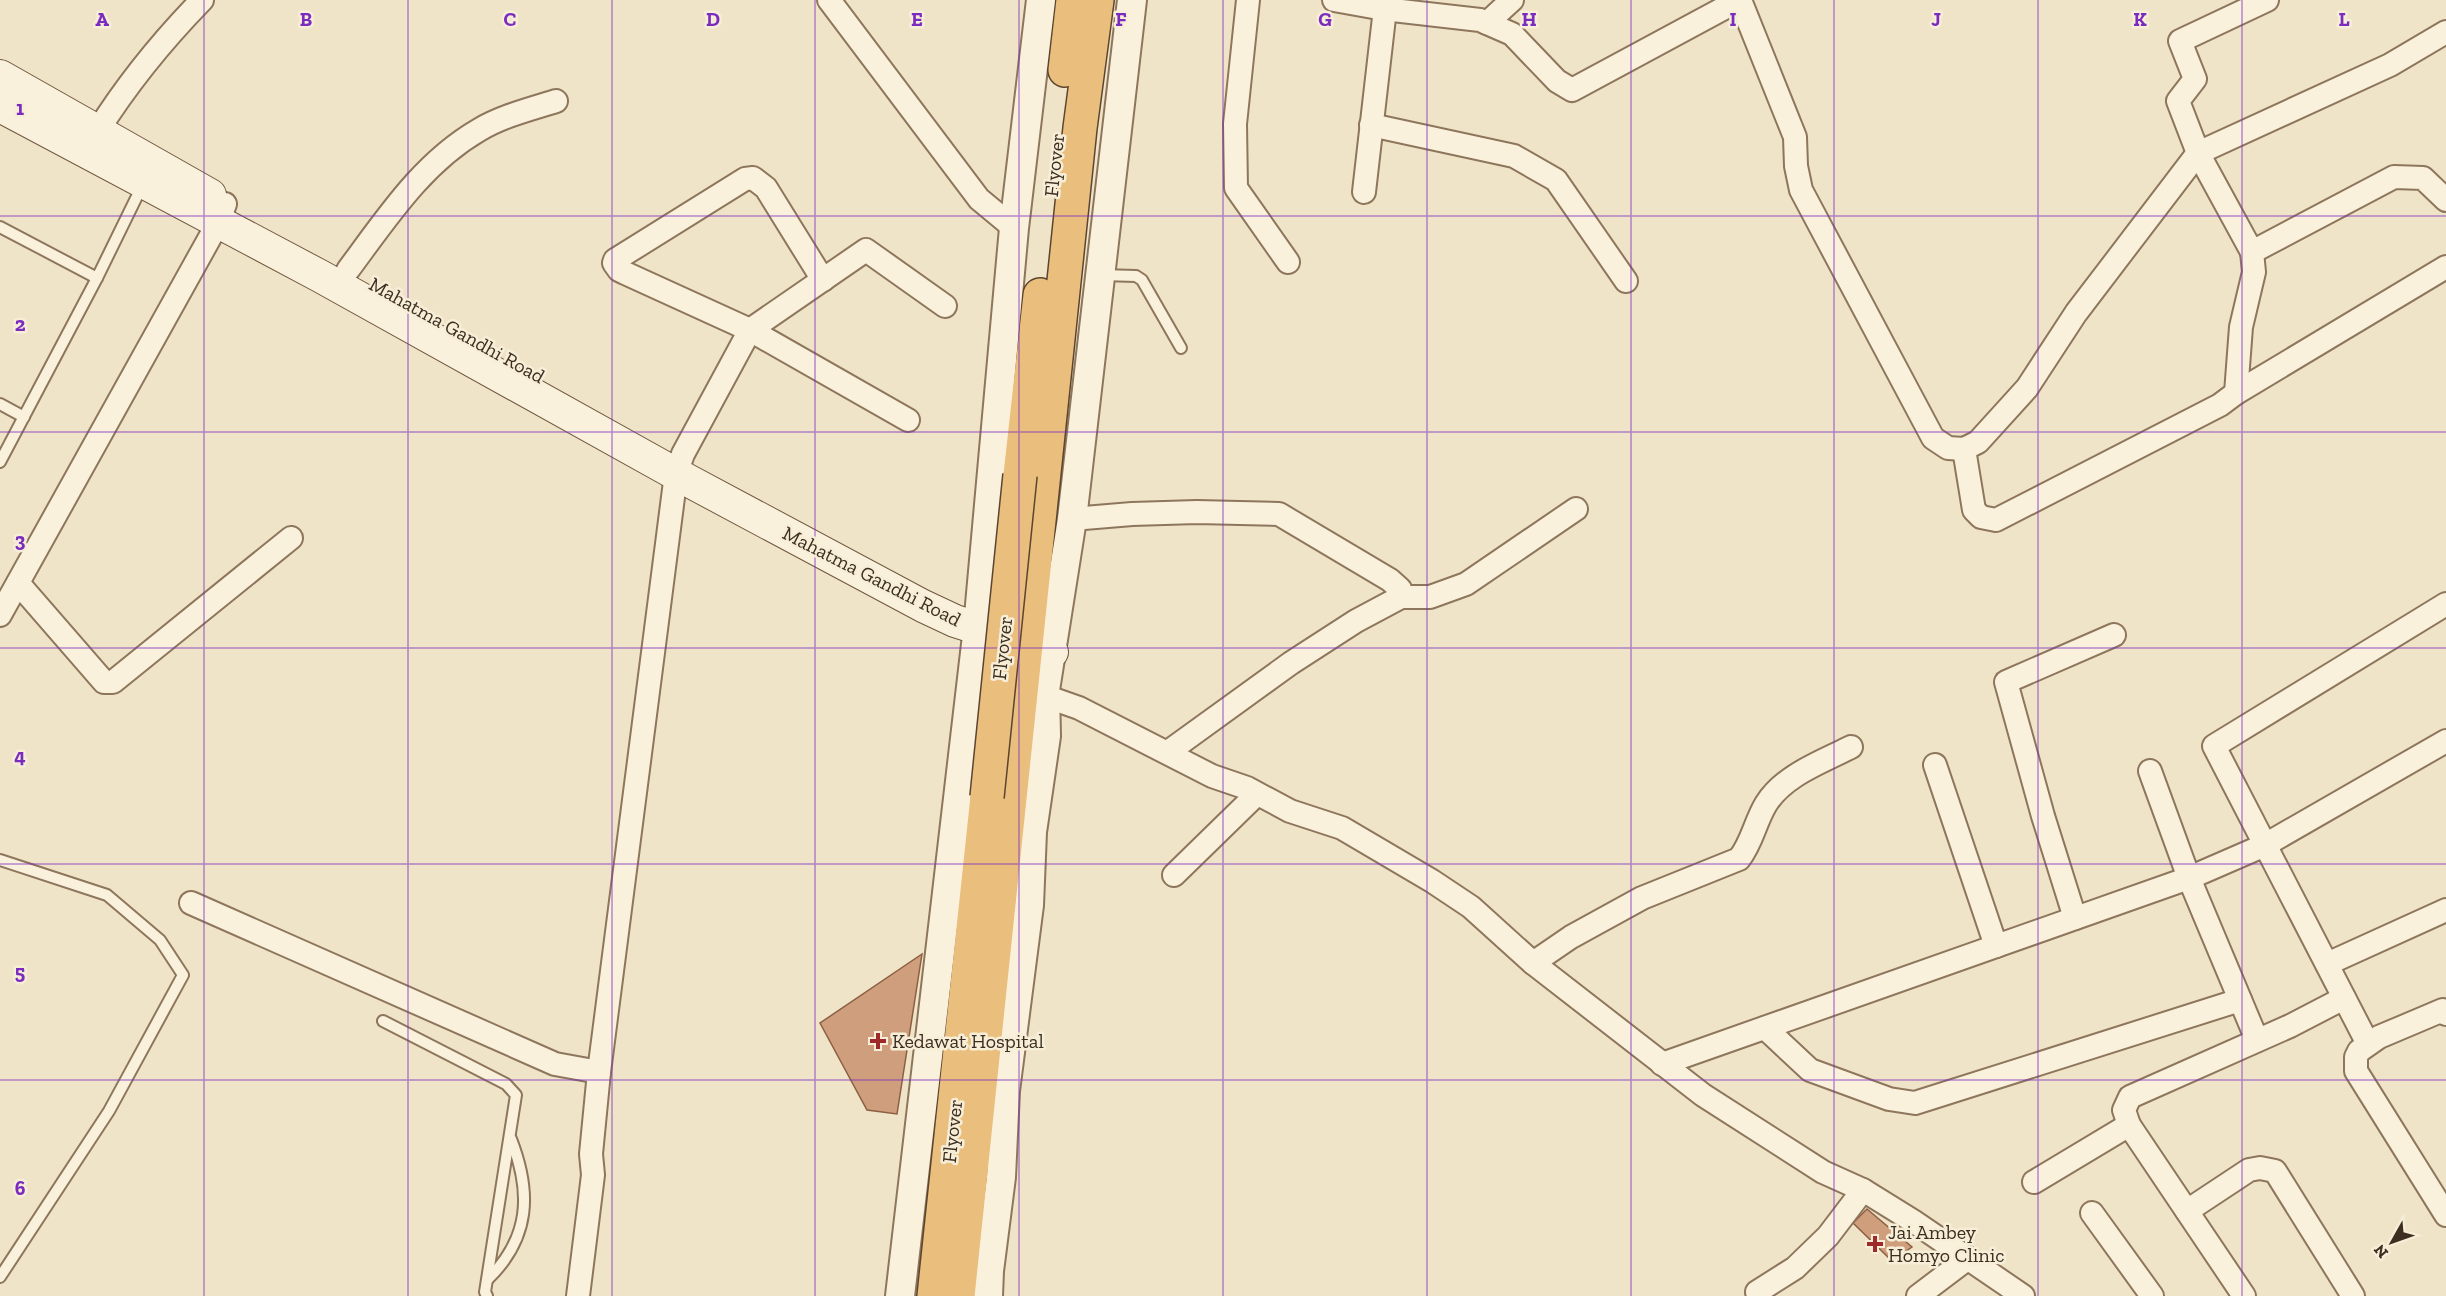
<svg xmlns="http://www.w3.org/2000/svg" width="2446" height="1296" font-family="'Zilla Slab',serif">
<rect width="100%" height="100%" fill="#f0e4c8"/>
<g fill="#cf9f7d" stroke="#8d5f41" stroke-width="1.5">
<polygon points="922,954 897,1114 867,1110 820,1023"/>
<polygon points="1867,1209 1912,1247 1892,1261 1853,1223"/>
</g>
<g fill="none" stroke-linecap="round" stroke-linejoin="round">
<defs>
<g id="service">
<polyline points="0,227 97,278"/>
<polyline points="1101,275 1136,276 1142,280 1181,348"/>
<polyline points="0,404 24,417"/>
<polyline points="0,462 97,278 143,184"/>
<polyline points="0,860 107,895 160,940 183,975 109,1111 0,1277"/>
<polyline points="383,1021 506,1084 516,1095 485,1292 487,1296"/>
<path d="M488,1279C530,1238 532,1193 511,1139"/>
</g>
<g id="minor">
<polyline points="829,0 979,199 1014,228"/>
<polyline points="1248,0 1235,124 1236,188 1288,262"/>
<polyline points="1334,0 1384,9 1480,20 1512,34 1557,81 1572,90 1739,0"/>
<polyline points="1740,0 1795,137 1796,166 1801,190 1933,438 1948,448 1964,449 1978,442 2027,388 2076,313 2198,153 2390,65 2446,32"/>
<polyline points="2267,0 2180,41 2195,79 2178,101 2198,153 2252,252 2394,177 2423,178 2446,200"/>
<polyline points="1487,23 1512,0"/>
<polyline points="1371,125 1514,156 1556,180 1626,281"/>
<path d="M97,132C127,84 162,41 202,0"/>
<polyline points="1364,192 1386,0"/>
<path d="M348,270C386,219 422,163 479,130C502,116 531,109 556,101"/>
<polyline points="823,280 766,188 753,178 745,179 615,260 614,263 619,270 625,273 750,330 908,420"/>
<polyline points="2236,393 2446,267"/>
<polyline points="1964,449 1974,510 1981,517 1996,520 2220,405 2236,393 2241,327 2254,272 2252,252"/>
<polyline points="1072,519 1132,514 1197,512 1279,514 1390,580 1400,589 1401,597 1356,621 1291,663 1168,752"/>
<polyline points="18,583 104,682 113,682 291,538"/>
<polyline points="1401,597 1430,597 1466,584 1576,509"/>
<polyline points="0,615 218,223 225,204"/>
<polyline points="1045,696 1079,708 1212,776 1247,788 1290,811 1342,828 1432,881 1471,907 1533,963 1703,1095 1823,1172 1863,1190 1913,1221 2023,1296"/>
<polyline points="1935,765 1996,946"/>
<polyline points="2150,771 2189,878 2257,1040"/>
<polyline points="1174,875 1257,794"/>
<polyline points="191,903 555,1064 599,1072"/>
<polyline points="2075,918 2043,816 2006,682 2114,635"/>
<path d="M1533,963L1571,937L1642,898L1739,859C1752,843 1755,822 1766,804C1784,775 1822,762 1851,747"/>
<polyline points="2327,964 2446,910"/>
<polyline points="2446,1014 2443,1010 2379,1037 2359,1051 2356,1057 2356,1071 2446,1215"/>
<polyline points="1765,1028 1810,1070 1889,1099 1915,1103 2240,1000"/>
<polyline points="2368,1044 2214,746 2446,604"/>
<polyline points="1662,1064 2189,878 2265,845 2446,741"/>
<polyline points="2034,1182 2129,1125"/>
<polyline points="2187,1211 2249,1170 2260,1168 2275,1171 2353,1296"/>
<polyline points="2092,1213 2152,1296"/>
<polyline points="1757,1292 1795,1268 1828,1236 1863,1190"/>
<polyline points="578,1296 593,1175 591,1154 599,1072 676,474 683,454 750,330 866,250 945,306"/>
<polyline points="1918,1296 1967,1259"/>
<polyline points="2244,1296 2129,1125 2124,1110 2130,1097 2290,1026 2344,998"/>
</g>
<g id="tertiary">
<polyline points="900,1296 978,627 1014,228 1041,0"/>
<polyline points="988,1296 989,1271 1001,1177 1005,1091 1029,905 1032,832 1046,736 1045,690 1072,519 1132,0"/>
</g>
<g id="secondary">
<polyline points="0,76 210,195"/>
<polyline points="0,106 320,276 676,474 923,606 955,621 1052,652"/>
</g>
<g id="trunk">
<polyline points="1065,70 1073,0"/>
<polyline points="1020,475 1040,295"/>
<polyline points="934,1296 987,797"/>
<polyline points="958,1296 1080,128 1097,0"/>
</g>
</defs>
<use href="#service" stroke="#8d765c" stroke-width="14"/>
<use href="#minor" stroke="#8d765c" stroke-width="26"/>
<use href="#tertiary" stroke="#8d765c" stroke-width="32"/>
<use href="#secondary" stroke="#6f573f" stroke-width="34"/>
<use href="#trunk" stroke="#5b4430" stroke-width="36"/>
<use href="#service" stroke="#faf1dc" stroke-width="10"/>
<use href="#minor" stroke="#faf1dc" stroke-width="22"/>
<use href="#tertiary" stroke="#faf1dc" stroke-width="28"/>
<use href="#secondary" stroke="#faf1dc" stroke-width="32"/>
<use href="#trunk" stroke="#eabe7c" stroke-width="33"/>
<defs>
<polyline id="trunk-bridge" points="987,797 1020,475"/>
</defs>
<use href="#trunk-bridge" stroke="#5b4430" stroke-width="36" stroke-linecap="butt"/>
<use href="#trunk-bridge" stroke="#eabe7c" stroke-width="33"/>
</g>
<path fill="none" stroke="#7b2cbf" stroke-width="1.5" stroke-opacity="0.55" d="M204,0V1296M408,0V1296M612,0V1296M815,0V1296M1019,0V1296M1223,0V1296M1427,0V1296M1631,0V1296M1834,0V1296M2038,0V1296M2242,0V1296M0,216H2446M0,432H2446M0,648H2446M0,864H2446M0,1080H2446"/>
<g fill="#9e2a2b" stroke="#f7eed8" stroke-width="2">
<path d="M875 1032h6v6h6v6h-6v6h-6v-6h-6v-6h6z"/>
<path d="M1872 1235h6v6h6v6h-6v6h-6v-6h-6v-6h6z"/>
</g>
<g text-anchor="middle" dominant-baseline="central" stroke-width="5" stroke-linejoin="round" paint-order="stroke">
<g font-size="20" fill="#3d2e20" stroke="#f7eed8">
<text transform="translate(1054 165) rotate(-84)">Flyover</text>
<text transform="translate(457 330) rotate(29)">Mahatma Gandhi Road</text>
<text transform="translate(872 576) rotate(27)">Mahatma Gandhi Road</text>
<text transform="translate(1002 648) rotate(-84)">Flyover</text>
<text transform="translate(952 1131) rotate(-84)">Flyover</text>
</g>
<g font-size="20" fill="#3d2e20" stroke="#f7eed8" text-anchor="start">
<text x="892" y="1041">Kedawat Hospital</text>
<text x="1888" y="1232">Jai Ambey<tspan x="1888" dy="23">Homyo Clinic</tspan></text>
</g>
</g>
<g font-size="20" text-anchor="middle" font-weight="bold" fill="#7b2cbf" stroke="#f7eed8" stroke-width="5" stroke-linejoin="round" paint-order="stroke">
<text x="102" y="26">A</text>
<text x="306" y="26">B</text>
<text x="510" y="26">C</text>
<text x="713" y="26">D</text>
<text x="917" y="26">E</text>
<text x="1121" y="26">F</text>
<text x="1325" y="26">G</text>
<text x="1529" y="26">H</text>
<text x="1733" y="26">I</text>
<text x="1936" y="26">J</text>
<text x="2140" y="26">K</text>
<text x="2344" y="26">L</text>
<text x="20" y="115">1</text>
<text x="20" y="331">2</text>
<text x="20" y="547">3</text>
<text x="20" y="763">4</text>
<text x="20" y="979">5</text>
<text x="20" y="1195">6</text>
</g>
<g transform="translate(2392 1242) rotate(230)" stroke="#f7eed8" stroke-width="4.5" paint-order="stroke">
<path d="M0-4.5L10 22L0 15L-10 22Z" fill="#3d2e20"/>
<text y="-9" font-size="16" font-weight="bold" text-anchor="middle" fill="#3d2e20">N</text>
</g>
</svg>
